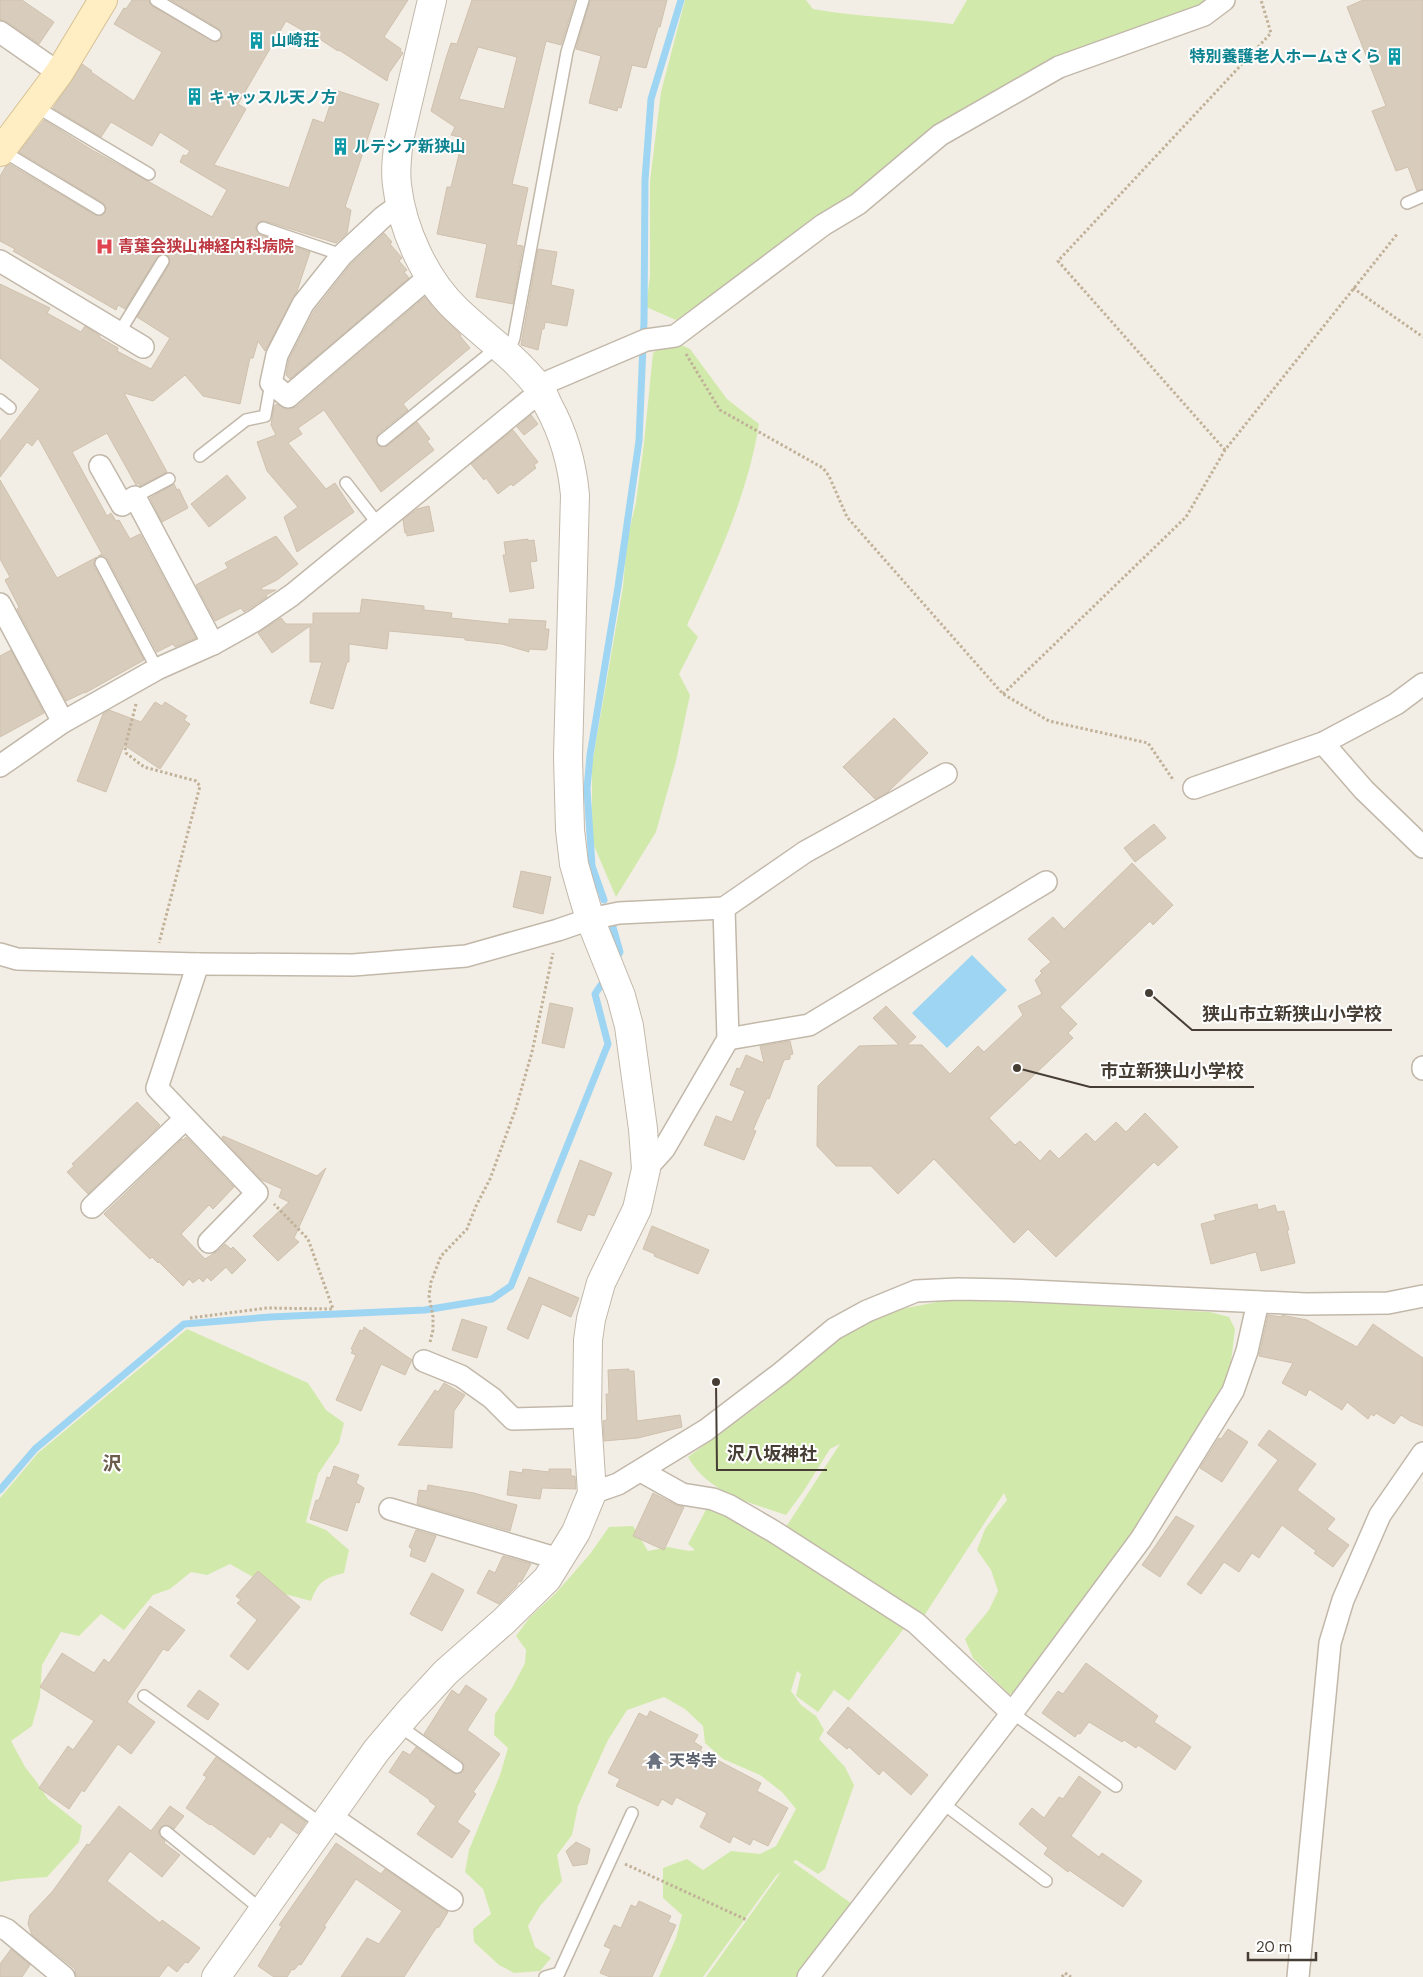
<svg xmlns="http://www.w3.org/2000/svg" width="1423" height="1977" font-family="'DM Sans','Noto Sans JP',sans-serif">
<rect width="100%" height="100%" fill="#f3eee5"/>
<g fill="#d1eaac">
<path d="M685,0H806L813,9C859,17 906,18 953,24L967,0H1214L1116,41L841,205L676,320L646,307L650,276V181L661,92Z"/>
<path d="M671,340L690,349L727,399L759,424C748,494 717,561 687,625L698,637L679,674L690,695L676,761L656,832L616,897L592,841V764L623,587L627,540L636,502L644,443L653,353Z"/>
<path d="M948,1300L1056,1304L1210,1312L1229,1317L1235,1329L1230,1370V1384L1141,1521L1018,1693L1009,1694L973,1658L965,1639L989,1610L998,1591L991,1570L977,1550L985,1529L1007,1500L1004,1493L922,1619L784,1530L840,1444L830,1449L803,1492L786,1515C750,1503 707,1492 688,1457L758,1406L797,1375L825,1347L872,1318L906,1308Z"/>
<path d="M187,1329L308,1383L326,1410L344,1423L339,1443L318,1474L306,1522L326,1530L349,1550L344,1573C323,1579 319,1581 311,1601L281,1593L230,1564L207,1575L191,1572L170,1589L153,1595L124,1630L101,1614L79,1636L61,1632L42,1665L40,1697L32,1726L11,1741L25,1767L36,1781L48,1799L82,1826L79,1842L47,1877L18,1879L0,1882V1498L38,1453Z"/>
<polygon points="709,1504 726,1509 905,1627 849,1701 834,1690 818,1712 796,1696 801,1674 797,1671 791,1691 801,1705 816,1716 824,1730 819,1739 845,1767 854,1785 825,1869 818,1874 796,1860 793,1862 855,1906 802,1977 706,1977 781,1872 776,1876 703,1977 659,1977 676,1938 682,1915 663,1898 663,1868 687,1859 703,1870 731,1851 760,1854 776,1846 796,1809 782,1792 760,1775 723,1759 705,1743 703,1726 685,1709 664,1697 627,1710 608,1740 578,1806 572,1835 557,1855 562,1881 540,1906 528,1926 535,1947 551,1958 540,1971 514,1973 499,1965 474,1942 473,1929 491,1914 483,1889 465,1872 469,1850 500,1775 508,1748 494,1735 495,1714 512,1688 525,1663 526,1650 516,1636 530,1617 556,1593 590,1554 609,1527 633,1526 648,1551 668,1547 689,1551 695,1550 688,1544"/>
</g>
<polygon fill="#9ed5f3" points="972,955 1007,990 947,1048 912,1013"/>
<g fill="none" stroke-linecap="round" stroke-linejoin="round">
<g stroke="#9ed5f3" stroke-width="7">
<polyline points="604,900 592,866 587,789 590,755 618,587 639,441 644,321 645,180 651,99 681,0"/>
<polyline points="611,920 620,952 616,959"/>
<polyline points="0,1490 35,1449 184,1324 270,1317 425,1310 492,1299 511,1286 608,1044 595,994 601,985"/>
</g>
</g>
<g fill="#d8ccbd" stroke="#d0c1ad" fill-rule="evenodd">
<polygon points="0,0 22,0 54,22 39,44 7,22 0,20"/>
<polygon points="132,0 149,0 152,6 215,42 221,39 222,36 219,29 171,0 408,0 384,37 401,49 400,51 403,53 389,73 387,81 339,50 338,51 318,38 318,39 286,21 238,104 246,109 214,165 289,188 313,119 324,123 335,90 379,104 345,207 351,210 347,233 336,243 265,221 261,221 256,225 256,230 261,235 310,252 297,291 265,351 258,341 253,358 250,358 240,404 203,396 185,375 153,401 124,393 167,472 140,486 139,483 136,485 107,433 72,452 107,516 111,513 116,521 119,520 130,539 140,534 196,638 175,647 173,644 157,652 108,560 105,556 98,556 102,554 38,438 32,446 27,442 0,477 0,441 40,389 0,358 0,284 50,308 47,313 81,332 85,326 100,336 99,337 118,348 117,351 151,369 170,338 137,317 169,265 170,258 166,254 160,254 157,257 125,309 118,305 116,310 13,251 15,249 0,241 0,176 6,166 9,164 95,215 99,216 105,213 106,209 103,203 19,152 44,120 92,150 212,217 227,190 180,162 183,155 186,156 190,151 160,132 152,146 111,122 101,137 53,108 82,64 92,71 91,72 134,101 162,52 114,24 124,8 126,9"/>
<path d="M472,0H575L561,45L546,41L512,184L528,188L516,245L523,246L513,304L476,297L487,244L437,234L447,187H451L463,138L451,135L455,127L431,111L446,58L451,43L457,44ZM478,47L517,57L504,109L459,99Z"/>
<polygon points="590,0 667,0 660,27 658,27 646,68 632,65 621,108 618,107 617,111 589,103 601,56 576,49"/>
<polygon points="1363,0 1423,0 1423,189 1417,191 1408,167 1396,171 1372,111 1386,106 1347,7"/>
<polygon points="384,233 392,242 390,244 402,258 399,261 407,270 404,272 409,278 290,379 286,375 289,359 314,311 351,264"/>
<polygon points="538,249 557,252 551,285 574,290 567,326 545,322 544,329 542,329 538,350 521,345"/>
<polygon points="425,297 461,335 460,336 470,348 403,404 408,410 378,434 376,441 380,447 387,446 417,422 430,439 427,441 434,450 381,492 324,410 298,428 302,434 288,443 326,489 335,483 354,512 297,552 284,517 298,507 267,471 257,442 276,435 271,425 274,406 277,404 286,409 296,407"/>
<polygon points="531,415 538,424 524,435 517,427"/>
<polygon points="513,430 538,462 534,465 536,468 513,486 511,484 498,494 486,478 484,480 471,464"/>
<polygon points="227,475 246,498 209,527 191,504"/>
<polygon points="0,480 57,578 97,557 94,562 94,566 144,660 85,693 85,692 66,701 17,609 19,607 5,580 10,577 0,559"/>
<polygon points="174,484 177,490 179,489 188,508 162,522 150,498"/>
<polygon points="429,506 434,531 407,536 407,533 405,533 403,520 417,509"/>
<polygon points="276,536 298,564 277,580 261,588 262,590 276,590 266,595 267,597 244,612 241,608 215,621 196,585 228,568 225,563"/>
<polygon points="528,539 528,541 534,540 537,561 530,562 534,588 510,592 503,555 506,555 504,542"/>
<polygon points="362,599 424,606 424,610 452,613 451,618 509,624 509,619 546,621 545,629 549,629 547,649 545,650 529,649 529,652 502,644 465,640 465,638 389,631 387,649 349,644 349,662 347,662 333,709 310,703 322,662 310,662 310,626 272,653 258,633 281,618 286,624 313,624 313,613 360,613"/>
<polygon points="11,650 44,713 0,737 0,656"/>
<polygon points="155,702 162,706 165,702 187,716 184,720 190,724 160,769 124,745 106,792 77,781 103,714 109,710 141,722"/>
<polygon points="894,718 928,753 887,793 875,799 843,767"/>
<polygon points="1154,824 1166,838 1135,862 1124,848"/>
<polygon points="1132,863 1173,905 1153,925 1150,921 1060,1007 1077,1024 1068,1033 1073,1038 989,1118 1015,1145 1020,1141 1040,1161 1050,1150 1059,1159 1086,1133 1095,1142 1116,1122 1126,1132 1145,1113 1178,1147 1158,1166 1154,1162 1056,1257 1028,1229 1014,1243 934,1159 898,1194 871,1166 836,1166 817,1146 818,1086 859,1046 899,1045 873,1018 886,1006 916,1037 907,1045 922,1045 950,1074 978,1046 984,1052 1023,1015 1018,1006 1042,994 1035,980 1042,973 1040,971 1051,962 1028,939 1053,917 1064,929"/>
<polygon points="521,871 551,877 543,914 513,907"/>
<polygon points="550,1003 573,1008 564,1048 542,1043"/>
<polygon points="790,1041 793,1054 790,1055 790,1059 784,1060 769,1099 767,1098 753,1130 756,1131 744,1160 704,1145 716,1116 732,1122 745,1091 730,1085 737,1068 740,1069 746,1055 764,1063 760,1046"/>
<polygon points="137,1102 160,1125 88,1194 67,1172 74,1166 72,1164"/>
<polygon points="223,1136 317,1176 326,1168 294,1238 299,1242 278,1261 253,1236 289,1202 279,1197 282,1189 262,1180 222,1138"/>
<polygon points="186,1137 234,1187 213,1209 209,1205 181,1234 205,1259 218,1251 225,1244 231,1249 233,1247 246,1260 232,1274 226,1267 211,1281 207,1277 203,1282 199,1278 193,1283 189,1279 183,1286 159,1262 158,1263 152,1257 150,1259 104,1214 182,1139 183,1140"/>
<polygon points="580,1160 612,1173 594,1216 588,1214 581,1231 557,1222"/>
<polygon points="1257,1204 1258,1210 1275,1205 1277,1212 1284,1211 1289,1230 1287,1230 1295,1263 1261,1271 1256,1252 1211,1264 1201,1224 1216,1220 1214,1215"/>
<polygon points="652,1226 709,1250 698,1274 654,1256 655,1254 643,1249"/>
<polygon points="529,1277 579,1298 571,1317 542,1304 528,1339 507,1329"/>
<polygon points="1268,1315 1282,1317 1282,1315 1286,1316 1307,1320 1357,1347 1373,1324 1423,1358 1423,1426 1410,1421 1401,1415 1394,1424 1376,1413 1374,1416 1371,1414 1368,1419 1347,1402 1342,1410 1309,1389 1306,1396 1282,1383 1293,1363 1259,1356"/>
<polygon points="462,1319 487,1327 477,1358 452,1350"/>
<polygon points="364,1327 412,1360 405,1375 381,1364 361,1411 336,1400 356,1355 351,1353 353,1350 351,1349 360,1330 363,1331"/>
<polygon points="629,1369 629,1371 634,1371 637,1421 680,1415 682,1427 638,1438 604,1441 603,1421 607,1420 606,1394 609,1394 608,1370"/>
<polygon points="444,1383 465,1395 454,1411 452,1448 398,1445 435,1390 438,1392"/>
<polygon points="1228,1429 1248,1442 1222,1482 1200,1468 1219,1438 1221,1439"/>
<polygon points="1269,1430 1316,1464 1297,1490 1335,1519 1327,1529 1349,1545 1333,1567 1314,1553 1316,1551 1282,1525 1259,1558 1252,1553 1239,1572 1224,1562 1201,1594 1187,1584 1278,1460 1258,1445"/>
<polygon points="334,1466 359,1475 356,1483 364,1488 359,1503 356,1502 347,1531 310,1519 316,1500 319,1500 327,1477 330,1478"/>
<polygon points="523,1469 549,1472 549,1469 571,1469 571,1476 575,1476 576,1489 542,1488 540,1499 507,1495 510,1471 522,1473"/>
<polygon points="428,1485 474,1493 517,1505 510,1531 417,1504 419,1490 427,1491"/>
<polygon points="653,1493 676,1505 684,1507 664,1550 633,1536"/>
<polygon points="1176,1516 1194,1526 1160,1577 1142,1565"/>
<polygon points="416,1530 436,1536 425,1562 410,1556 412,1549 409,1547"/>
<polygon points="503,1556 531,1564 521,1582 519,1581 516,1587 499,1604 477,1593 489,1570 495,1573"/>
<polygon points="258,1571 300,1607 248,1670 230,1656 257,1620 237,1603 241,1600 236,1596"/>
<polygon points="432,1573 464,1590 442,1631 410,1614"/>
<polygon points="150,1606 185,1630 168,1651 163,1649 127,1702 155,1722 131,1754 118,1744 84,1792 82,1790 69,1809 39,1788 68,1746 73,1750 94,1721 40,1687 62,1653 94,1673 104,1659 109,1663"/>
<polygon points="1086,1663 1158,1716 1154,1722 1191,1747 1175,1770 1138,1745 1136,1748 1124,1740 1122,1742 1089,1722 1080,1734 1078,1733 1075,1737 1042,1713 1058,1691 1063,1694"/>
<polygon points="466,1685 487,1699 467,1730 500,1754 473,1792 476,1794 457,1822 470,1831 452,1858 417,1834 436,1806 429,1801 430,1800 389,1772 403,1751 410,1755 416,1747 453,1773 457,1774 463,1772 464,1767 462,1761 424,1734 452,1690 459,1695"/>
<polygon points="199,1690 219,1704 208,1720 187,1706"/>
<polygon points="848,1707 928,1775 911,1795 883,1770 879,1775 849,1747 847,1749 827,1733"/>
<polygon points="650,1711 698,1735 694,1742 702,1747 700,1751 761,1783 757,1791 788,1808 768,1846 753,1839 750,1845 733,1836 730,1843 700,1827 707,1813 676,1797 672,1805 662,1799 658,1806 616,1786 620,1779 608,1773 639,1713 647,1717"/>
<polygon points="216,1757 306,1822 298,1834 281,1822 270,1838 268,1836 254,1855 211,1824 210,1825 186,1808 207,1777 203,1775"/>
<polygon points="1079,1776 1101,1792 1071,1836 1099,1857 1102,1853 1142,1881 1123,1907 1069,1870 1068,1872 1044,1854 1048,1848 1019,1824 1032,1808 1044,1818 1059,1797 1063,1799"/>
<polygon points="119,1806 151,1831 170,1806 184,1816 174,1829 167,1825 161,1827 159,1830 159,1835 165,1841 164,1843 180,1855 162,1877 130,1851 107,1881 160,1923 162,1920 200,1948 188,1963 185,1962 177,1972 168,1965 159,1977 76,1977 75,1969 32,1935 28,1924 30,1915 52,1892 87,1844 89,1845"/>
<polygon points="576,1842 590,1849 587,1864 573,1866 566,1851"/>
<polygon points="336,1843 381,1874 385,1869 448,1912 439,1927 436,1928 404,1977 341,1977 367,1938 379,1944 402,1911 356,1879 324,1926 326,1927 301,1965 299,1964 294,1970 292,1969 287,1977 274,1977 258,1966 282,1926 279,1925"/>
<polygon points="639,1901 671,1916 668,1922 676,1925 652,1977 610,1977 600,1973 611,1949 604,1946 614,1925 621,1928 631,1905 636,1907"/>
<polygon points="11,1949 30,1965 22,1977 0,1977 0,1964"/>
</g>
<g fill="none" stroke-linecap="round" stroke-linejoin="round">
<defs>
<g id="service">
<polyline points="156,0 215,35"/>
<polyline points="35,106 149,174"/>
<polyline points="1,150 99,209"/>
<polyline points="1407,203 1423,196"/>
<polyline points="263,228 342,255"/>
<polyline points="119,333 163,261"/>
<polyline points="508,354 514,338 567,52 583,0"/>
<polyline points="0,400 10,408"/>
<polyline points="383,440 499,346"/>
<polyline points="200,456 246,420 265,416 271,383"/>
<polyline points="346,483 378,524"/>
<polyline points="135,497 169,479"/>
<polyline points="101,563 157,669"/>
<polyline points="144,1696 323,1825"/>
<polyline points="1012,1713 1116,1786"/>
<polyline points="398,1725 457,1767"/>
<polyline points="941,1802 1046,1881"/>
<polyline points="166,1832 263,1911"/>
<polyline points="545,1977 559,1973 632,1813"/>
</g>
<g id="minor">
<polyline points="0,32 59,73"/>
<polyline points="401,204 383,217 342,255 303,304 277,355 271,383 288,397 429,277"/>
<polyline points="0,261 143,347"/>
<polyline points="538,386 646,340 675,336 823,225 858,204 940,135 1059,67 1204,15 1224,0"/>
<polyline points="100,466 122,505 135,497 213,644"/>
<polyline points="0,604 63,722"/>
<polyline points="1323,743 1364,790 1423,847"/>
<polyline points="0,766 63,722 157,669 213,644 254,621 292,595 541,391"/>
<polyline points="1194,788 1323,743 1396,704 1423,684"/>
<polyline points="0,954 17,959 198,964 353,965 466,956 558,930 590,919 619,913 724,908 805,852 946,774"/>
<polyline points="198,964 157,1088 257,1193 209,1242"/>
<polyline points="728,1039 809,1025 1046,882"/>
<polyline points="1423,1067 1423,1069"/>
<polyline points="646,1169 664,1149 728,1039 724,908"/>
<polyline points="92,1207 185,1119"/>
<polyline points="424,1361 461,1376 492,1398 513,1419 587,1417"/>
<polyline points="641,1471 682,1494 713,1499 730,1506 773,1531 916,1623 1012,1713"/>
<polyline points="592,1493 618,1484 706,1430 781,1373 834,1329 867,1311 916,1291 958,1289 1009,1290 1306,1304 1388,1303 1423,1296"/>
<polyline points="390,1509 559,1559"/>
<polyline points="330,1816 452,1900"/>
<polyline points="0,1927 7,1930 64,1977"/>
<polyline points="808,1977 1012,1713 1141,1539 1233,1391 1247,1351 1258,1302"/>
<polyline points="1298,1977 1330,1643 1343,1600 1380,1515 1423,1453"/>
</g>
<path id="tertiary" d="M216,1977L376,1751L409,1712L446,1672L504,1621L547,1579L576,1532L592,1493L587,1417L588,1340L591,1319L601,1283L637,1209L646,1169L643,1129L629,1026L621,996L590,919L582,892L574,864L570,830L568,757L575,495C572,462 564,434 548,405C545,398 542,390 537,385C514,356 483,335 457,310C425,280 402,229 397,185C395,170 397,155 399,140L432,0"/>
<polyline id="secondary" points="0,152 59,73 103,0"/>
</defs>
<use href="#service" stroke="#c2b8aa" stroke-width="14"/>
<use href="#minor" stroke="#c2b8aa" stroke-width="24"/>
<use href="#tertiary" stroke="#c2b8aa" stroke-width="30"/>
<use href="#secondary" stroke="#d6c193" stroke-width="30"/>
<g stroke="#c1b198" stroke-width="3" stroke-dasharray="2.5 2.5" stroke-linecap="butt">
<polyline points="1353,288 1423,337"/>
<polyline points="686,354 720,410 823,468 829,476 847,517 1003,694 1049,721 1148,743 1174,781"/>
<polyline points="1225,450 1058,261 1271,33 1261,0"/>
<polyline points="1003,694 1186,517 1225,450 1398,233"/>
<polyline points="136,704 125,747 126,753 144,767 196,781 200,786 159,943"/>
<polyline points="190,1318 267,1308 333,1309 308,1239 274,1204"/>
<polyline points="430,1342 433,1330 433,1317 429,1296 431,1282 441,1256 467,1229 476,1206 490,1179 516,1108 532,1052 553,953"/>
<polyline points="625,1864 747,1920"/>
<polyline points="1062,1977 1065,1973 1071,1977"/>
</g>
<use href="#service" stroke="#fff" stroke-width="11"/>
<use href="#minor" stroke="#fff" stroke-width="21"/>
<use href="#tertiary" stroke="#fff" stroke-width="28"/>
<use href="#secondary" stroke="#ffedc3" stroke-width="28"/>
</g>
<defs>
<symbol id="building-bare" viewBox="-9 -9 18 18"><path d="M-4-6H4V6H1V3H-1V6H-4ZM-2.5-4.3h1.7v1.8h-1.7ZM.8-4.3h1.7v1.8H.8ZM-2.5-1h1.7V.8h-1.7ZM.8-1h1.7V.8H.8Z" fill="#0f9aa8" stroke="#fff" stroke-width="2.5" paint-order="stroke"/></symbol>
<symbol id="hospital-bare" viewBox="-9 -9 18 18"><path d="M-5-5h3v3.5h4V-5h3V5h-3V1.5h-4V5h-3Z" fill="#e0444e" stroke="#fff" stroke-width="2.5" paint-order="stroke"/></symbol>
<symbol id="temple-bare" viewBox="-9 -9 18 18"><path d="M0-6L5-2H3V0L6.5 2.5H4V6H1.5V3h-3V6H-4V2.5H-6.5L-3 0V-2H-5Z" fill="#6b7280" stroke="#fff" stroke-width="2.5" paint-order="stroke"/></symbol>
</defs>
<g fill-rule="evenodd">
<use href="#building-bare" x="244" y="28" width="25" height="25"/>
<use href="#building-bare" x="1382" y="44" width="25" height="25"/>
<use href="#building-bare" x="182" y="84" width="25" height="25"/>
<use href="#building-bare" x="328" y="134" width="25" height="25"/>
<use href="#hospital-bare" x="92" y="234" width="25" height="25"/>
<use href="#temple-bare" x="642" y="1748" width="25" height="25"/>
</g>
<g text-anchor="middle" dominant-baseline="central" stroke-width="4" stroke-linejoin="round" paint-order="stroke">
<g font-size="16" font-weight="bold" fill="#0d838f" stroke="#fff" text-anchor="start">
<text x="271" y="40">山崎荘</text>
<text x="1381" y="56" text-anchor="end">特別養護老人ホームさくら</text>
<text x="209" y="97">キャッスル天ノ方</text>
<text x="354" y="146">ルテシア新狭山</text>
</g>
<g font-size="16" font-weight="bold" fill="#be3a42" stroke="#fff" text-anchor="start">
<text x="118" y="246">青葉会狭山神経内科病院</text>
</g>
<g font-size="16" font-weight="bold" fill="#5b616d" stroke="#fff" text-anchor="start">
<text x="669" y="1760">天岑寺</text>
</g>
<g font-size="19" font-weight="bold" fill="#695c4b" stroke="#fff">
<text x="112" y="1463">沢</text>
</g>
</g>
<path fill="none" stroke="#463e34" stroke-width="2" d="M1149 993L1192 1030H1392M1017 1068L1090 1087H1254M716 1382L717 1470H827"/>
<g fill="#463e34" stroke="#fff" stroke-width="2">
<circle cx="1149" cy="993" r="5"/>
<circle cx="1017" cy="1068" r="5"/>
<circle cx="716" cy="1382" r="5"/>
</g>
<g font-size="18" text-anchor="middle" font-weight="bold" fill="#463e34" stroke="#fff" stroke-width="4" stroke-linejoin="round" paint-order="stroke">
<text x="1292" y="1020">狭山市立新狭山小学校</text>
<text x="1172" y="1077">市立新狭山小学校</text>
<text x="772" y="1460">沢八坂神社</text>
</g>
<path d="M1248 1952v8h68v-8" fill="none" stroke="#463e34" stroke-width="2.5"/>
<text x="1256" y="1952" font-size="15" fill="#463e34" stroke="#ffffff" stroke-width="4" paint-order="stroke">20 m</text>
</svg>
